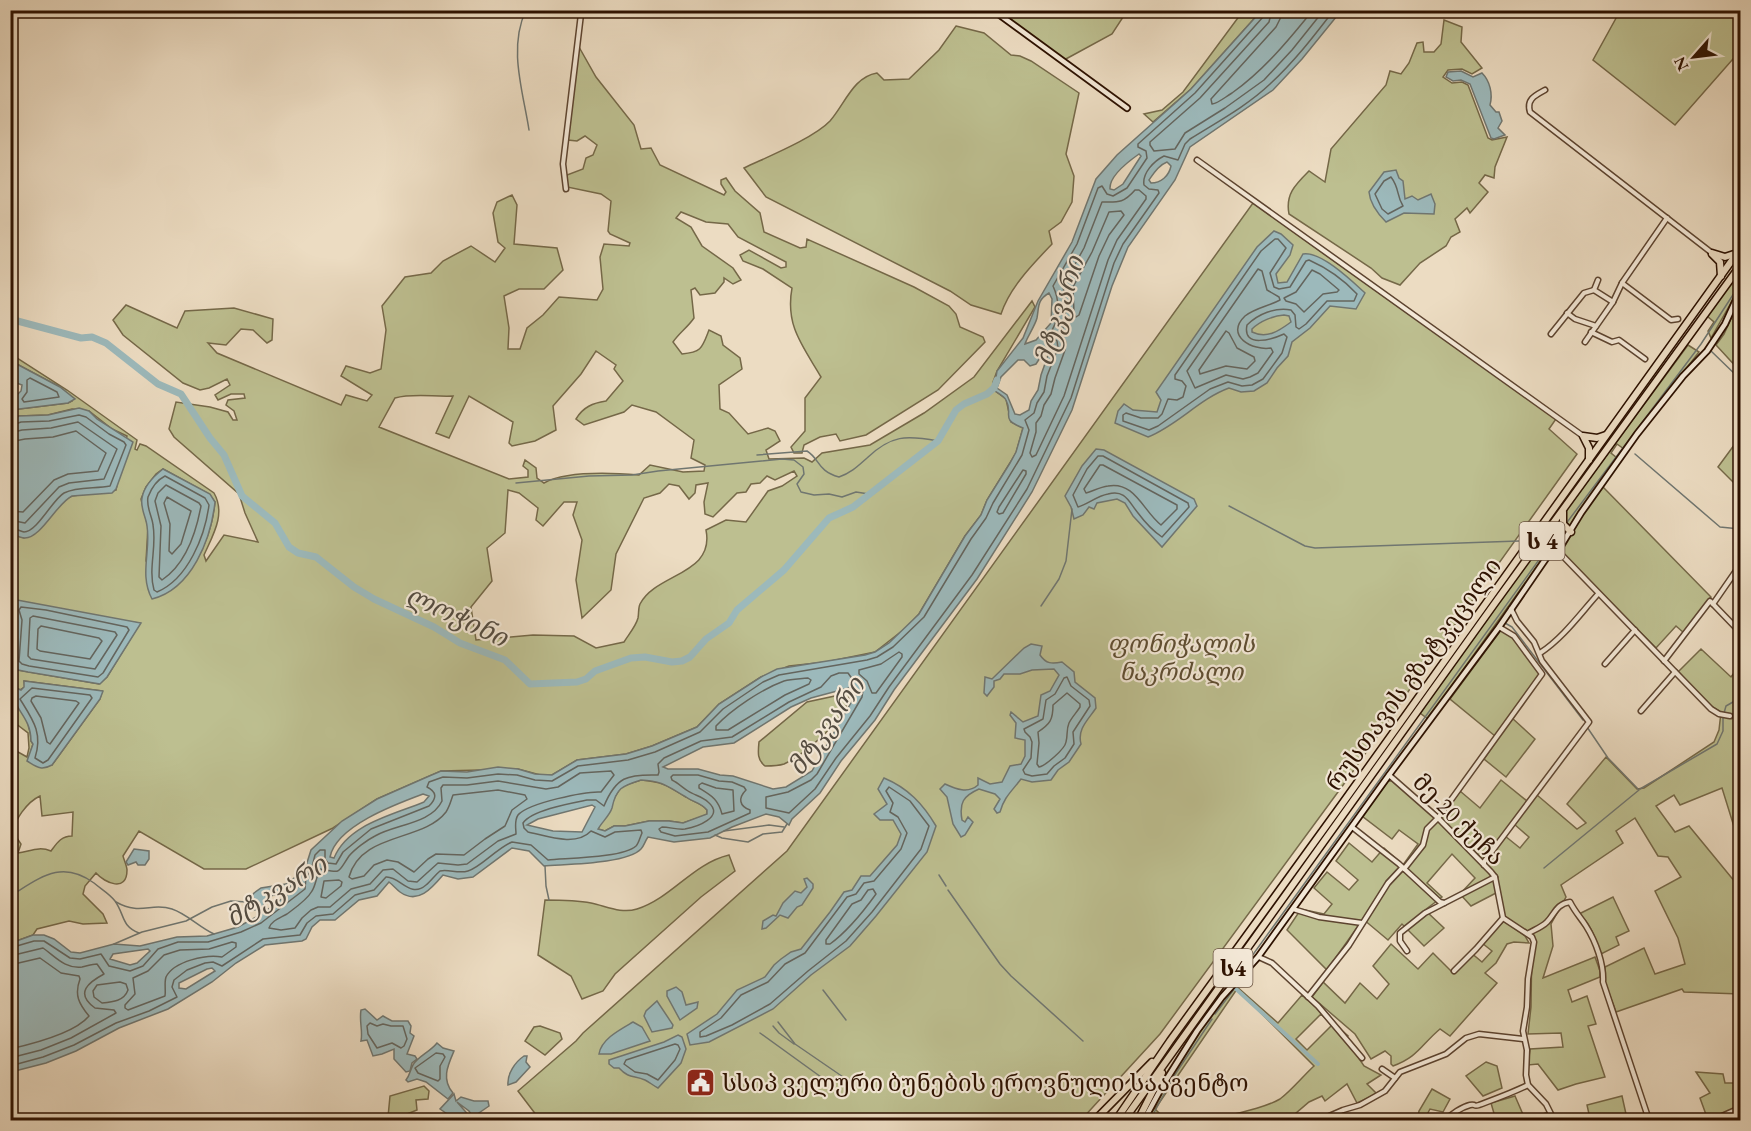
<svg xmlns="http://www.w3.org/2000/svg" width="1751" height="1131" font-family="'EB Garamond','Noto Serif Georgian',serif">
<rect width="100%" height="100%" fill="#ecdcc2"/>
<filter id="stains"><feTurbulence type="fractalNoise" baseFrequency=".00333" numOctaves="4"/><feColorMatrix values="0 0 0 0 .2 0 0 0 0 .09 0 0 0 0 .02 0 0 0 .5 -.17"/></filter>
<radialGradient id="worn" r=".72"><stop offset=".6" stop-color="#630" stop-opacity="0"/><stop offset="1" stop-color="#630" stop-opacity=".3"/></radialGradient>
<g fill="#bdbf90" stroke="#756848" stroke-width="1.5" fill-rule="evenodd">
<polygon points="996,11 1127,11 1112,34 1064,60"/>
<polygon points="1243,11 1261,11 1191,89 1153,122 1144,114 1162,110 1183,92"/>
<polygon points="1620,11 1740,11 1740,51 1675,125 1593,60"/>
<path d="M1444,20L1462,27L1461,42L1482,68L1472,74L1462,69L1448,70L1443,77L1452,83L1462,82L1468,85L1488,138L1492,140L1507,137L1495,167L1494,178L1485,175L1479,183L1488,192L1470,213L1467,208L1455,219L1460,232L1451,237L1446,246L1420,263L1400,285L1382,278L1371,268L1289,214C1285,194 1296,184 1309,171L1325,182L1331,149L1386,85L1390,71L1401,74L1409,63L1417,43L1423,42L1424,52H1434L1441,44Z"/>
<path d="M956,26L984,33L1011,55L1020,56L1031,61L1079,93L1066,154L1074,176L1072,202L1061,222L1049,231L1052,244C1032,265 1010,287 1001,314L971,305L950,291L766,197L744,168C767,157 814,138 830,121C845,104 853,77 877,73L884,80L909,79L939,50Z"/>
<path d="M579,47L596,77L634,125L641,149L651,148L660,165L724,195L726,192L721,184V180L726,178L735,191L760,213L764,232L800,248L806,247L807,239L914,287L949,306L956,314L960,327L983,337L985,342L938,390L866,435L840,441L836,434L820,437L804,445L802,453H794L791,447L805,431V398L821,377C803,346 785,326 792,288L763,269L743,261L740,255L749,250L781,268L786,267V262L738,237L728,224L706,222L681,212L676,218L691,227L702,246L733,268L741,280L733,284L724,278V282L715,293L700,295L695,288L691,290L694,318C688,327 679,333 673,342L682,354C702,352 702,348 709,330L721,336L723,345L740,358L742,369L719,385L720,409L729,413L748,434L768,428L775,431L780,441L766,450L769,459L804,458L812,462L822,453L870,445L924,413L974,377L1032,301L1035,307L997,371L993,382L994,390L1006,399L1011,422L1023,428L1016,453L1010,463L987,500L981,515L965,536L919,614L907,627L875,652L826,662L789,666L761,677L719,704L697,727L652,746L626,754L577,760L552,775L544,776L518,769L441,771L377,799L333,828L246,869H204L139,831L123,856C124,860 127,866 127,870C127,893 105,883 96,873L85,886L83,894L103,914L107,923L83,924L69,921L37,929L33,935L11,943V748L27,757L29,748L28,733L11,720L10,533L24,538L66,499L72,496L116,490L127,436L112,429L89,411L72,409L48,415L19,416L11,422V410L68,403L72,401L60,387L11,361V354L67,390L137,440L135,449L137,450L140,444L146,446L214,493C226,514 213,535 204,555L206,561L224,535L258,542L245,513L239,494L174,437L169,429L176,402L210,407L228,412L233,420H237L234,411L226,405L228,400L245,398L244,394H231L218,400L215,395L230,385L227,379L209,388L200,390L183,383L123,335L113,320L126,305L177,328L185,311L234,308L273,319L272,340L267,343L253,330L241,329L226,345L208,343L217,353L341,405L346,395L367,401L372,395L341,376L346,366L370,373L381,369L386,330L382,306L405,277L431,273L443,261L471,246L495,262L505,248L498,242L493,213L497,202L512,195L517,205L514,244L557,248L563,270L544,289H519L504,296L509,328L508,349H520L527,328L543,315L559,297L597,300L603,289L600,257L604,244L629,246L630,243L610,234L608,231L611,201L601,194L567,187V175L583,169L586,158L593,155L597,145L585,136L577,141L568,140ZM596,351L616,365L614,369L623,381L606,401C593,403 583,407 576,419L584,425L624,412L632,405L656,412L694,440L691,458L705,465L704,471L683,472L650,465L639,475C614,473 566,471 544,483L537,478L536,468L525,460L523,466L528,470V477L509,479L379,427L395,398C413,393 434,397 453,396L436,433L449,438L469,396L513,422L509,443L512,446L535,441L556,430L553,406L581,374ZM163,469L209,494L215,502C212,532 202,553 185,577L146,561L148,527L141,499L146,487L156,474ZM794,471L797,476L782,486L768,491L746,522L726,520L706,530C715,575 656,573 640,604C638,608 639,613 638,618C636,626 629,634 624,642L596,648L574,636L533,635L476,640L471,607L492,581L487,548L505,533L508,490L519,493L538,508L536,520L543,526L564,502H577L573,515L582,540L576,580L582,618L611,590L616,554L644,498L660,493L669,484L679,486L689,499L695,493L696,485L708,483L704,502L705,514L713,517L737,493L746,492L751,484L760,483L767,476L775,480ZM12,608L140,623L107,677L99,684L18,670L12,661L15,656L16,620ZM24,681L102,691L100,699L52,765L31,751L33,744L31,741C31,724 21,705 16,688L20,690L25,687ZM40,796L42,816L73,812L72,836C61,836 57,843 51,851C39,846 31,851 18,853L21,844C19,841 17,838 15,835C11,821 29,801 40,796Z"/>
<polygon points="1253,203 1556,419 1549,429 1577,454 1439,647 1349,777 1160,1034 1081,1120 540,1120 518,1091 576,1041 583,1033 787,851"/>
<polygon points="1740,269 1740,287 1711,338 1708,331 1714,322 1707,316"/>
<polygon points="1740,299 1740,371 1716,345 1724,334"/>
<polygon points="1688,345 1699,352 1624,449 1617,444 1611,453 1617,458 1575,517 1563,538 1545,555 1428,719 1420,713 1493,609"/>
<polygon points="1740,437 1740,489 1718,467"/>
<polygon points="1603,487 1711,597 1684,633 1676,626 1656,648 1559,550 1565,546 1583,514"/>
<polygon points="1501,630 1511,635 1539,671 1540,676 1495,736 1450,699"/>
<polygon points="1701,649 1731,677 1740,665 1740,846 1722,788 1680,805 1674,795 1656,806 1675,832 1689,826 1740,888 1740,922 1738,923 1740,936 1740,994 1684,992 1682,989 1616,1012 1605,983 1605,967 1644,948 1655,974 1685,964 1678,938 1655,891 1681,877 1668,857 1658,856 1635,818 1616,831 1623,843 1561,885 1566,897 1551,924 1553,946 1543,978 1595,957 1600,971 1600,977 1568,990 1572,1002 1587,996 1596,1024 1588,1026 1605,1077 1576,1084 1558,1090 1538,1064 1528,1065 1530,1049 1563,1047 1561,1033 1528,1034 1531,1007 1532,936 1504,917 1496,878 1485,863 1505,836 1520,848 1529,837 1514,824 1537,795 1577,829 1586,823 1567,804 1606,757 1637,789 1644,788 1714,742 1719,730 1721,712 1711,706 1678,672"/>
<path d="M849,693C851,716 804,755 784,764C778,766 772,766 765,766C757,760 758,752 759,742L807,702Z"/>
<polygon points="1512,718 1535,739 1506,777 1484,759"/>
<path d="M641,780C664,782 668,786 686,797C693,802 702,803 707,810V815L683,823L669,821H649L625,826H614L605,831L598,829L612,801L622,786Z"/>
<polygon points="1501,780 1527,801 1484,860 1440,818 1460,791 1480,808"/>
<polygon points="1387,781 1392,781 1439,820 1479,861 1493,878 1496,893 1471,906 1460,894 1475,878 1452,854 1427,883 1442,897 1425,910 1444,928 1424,946 1402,924 1388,940 1363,919 1327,970 1287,930 1301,909 1324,914 1332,904 1314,888 1327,872 1349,890 1358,880 1336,861 1349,843 1372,862 1384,848 1403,865 1418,844 1399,830 1392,839 1362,816"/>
<path d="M729,855L735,871L701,897L615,974L603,991L582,999L571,976L538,955L545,900C560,900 576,900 591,903C606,906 621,914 637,909C673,897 692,864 729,855Z"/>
<path d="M1613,897L1629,931L1616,937L1619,945L1601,954C1596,941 1591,923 1579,914Z"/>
<path d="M1504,921L1525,936L1529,943L1514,942L1507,944L1496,963L1485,973L1497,983L1450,1036L1440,1029C1421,1045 1418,1057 1393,1066L1391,1064V1056L1385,1051L1371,1059L1355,1034L1312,997L1323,982L1345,1003L1360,983L1377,999L1389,984L1373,966L1391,944L1418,969L1433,953L1451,971L1470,952L1482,962L1492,951L1482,943Z"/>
<path d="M1235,985L1278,1023L1302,995L1348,1036L1346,1039L1364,1066L1381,1075L1367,1084L1377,1094L1357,1103L1347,1084L1325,1101L1322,1096L1309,1102L1295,1114L1299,1120H1147C1172,1073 1200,1027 1235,985ZM1237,989L1314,1066C1303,1076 1292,1090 1280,1099C1260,1111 1187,1127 1165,1118C1162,1116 1158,1112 1155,1109ZM1321,1014L1332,1025L1307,1050L1296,1039Z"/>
<polygon points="540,1026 560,1033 562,1039 545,1055 525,1041 534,1027"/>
<polygon points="1486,1062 1497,1066 1502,1088 1483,1096 1466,1076"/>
<polygon points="1696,1072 1723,1074 1725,1083 1740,1083 1740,1120 1708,1120 1700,1098 1710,1093"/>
<polygon points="424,1086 429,1091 428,1099 416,1100 417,1110 402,1116 388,1117 390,1096"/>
<polygon points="1432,1089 1450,1099 1443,1112 1430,1109 1424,1120 1417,1120 1419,1111"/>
<polygon points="1515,1096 1525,1119 1546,1113 1548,1120 1509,1120 1507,1117 1501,1120 1500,1116 1495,1117 1491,1103"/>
<polygon points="1622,1096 1626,1114 1608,1118 1608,1120 1570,1120 1589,1114 1587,1105"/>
</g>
<g fill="#9cb9bb" stroke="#707670" stroke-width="1.5" fill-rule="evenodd">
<path d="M1261,11H1341L1302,59L1273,90L1190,147L1175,180L1128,247L1112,286L1072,410L1032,492L977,579L894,690L875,720L841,761L820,793L792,819L789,825L779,817L766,814L732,827L710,838L674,842L648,837C645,841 644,846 641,849C627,864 565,864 544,866L529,851L512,848L473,877L458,879L443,875C432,888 418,905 400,892C396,889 393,885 389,882L377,896L359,900L335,920H320L312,927L306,939L302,941L265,945L236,963L212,982L168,1009L119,1028L76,1051L46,1063L11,1072V943L33,935H44L54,939L71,952L80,953L114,944L140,946L177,937L207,936L238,927L260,915V911L250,909L247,902L254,893L261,888L286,884L302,872L305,869L311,850L342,821L377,799L427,777L441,771L467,772L498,767L518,769L535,774L552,775L577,760L626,754L652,746L697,727L719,704L761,677L777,669L865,655L875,652L889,643L919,614L965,536L981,515L987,500L1010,463L1016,452L1023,428C999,419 1014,415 1006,400C1004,396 997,393 994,390L997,371L1023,338L1038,301L1072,242L1096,179L1117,155L1191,89ZM1139,154L1141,156L1123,184L1114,190L1110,189C1109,176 1129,161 1139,154ZM1167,162L1171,166C1169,176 1161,183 1151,183L1149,180C1154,173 1159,165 1167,162ZM1049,293L1052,299L1051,323L1036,340L1025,344C1027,337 1035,326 1037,318C1039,307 1037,300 1049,293ZM1052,344L1041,375L1038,390L1031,401L1029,410L1020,415L1015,414L1007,395L997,388L1001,377L1018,360H1024L1030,366L1036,364L1047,347ZM852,687L856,688V694L812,771L786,787L773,789L733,776L720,775L698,769H668L663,767L703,747L734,743L791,707L811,698ZM641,780C664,781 668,787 686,797C693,802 702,803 707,810V814L683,823L669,821H649L625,826H614L605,831L598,829C602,822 610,815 612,808C616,788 622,786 641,780ZM423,794L429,796L424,802C393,815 348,824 334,858L330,857C336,826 396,804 423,794ZM592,805L595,807L582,832L553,831L527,825L538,819ZM297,880L300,885L267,910H264L263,906L270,896L284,893ZM148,949L150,951L137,963L130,965L110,959L113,954ZM207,969L212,968L215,971L186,989L179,988V983Z"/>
<path d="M1461,71L1473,77L1482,73C1490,81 1493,94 1490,105L1496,112H1499L1502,121L1498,128L1505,135L1494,139L1491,138L1470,84L1461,80L1453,81L1446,77L1448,72Z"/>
<path d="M1396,170L1399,178L1403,181L1405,199L1412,196L1418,200L1431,194L1435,204L1434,214L1404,213L1386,222C1378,214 1370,204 1369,192L1384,172Z"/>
<path d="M1274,231L1281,234L1293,245L1290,255L1276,274L1278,283L1287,282L1303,254C1321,251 1352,281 1365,293L1356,309L1330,306L1310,328L1292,342L1288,356L1277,368L1267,383L1254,391L1241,392L1229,388C1199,399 1178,425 1148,437L1115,423L1118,411L1124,404L1133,410L1157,412L1161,400L1156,392L1257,247ZM1284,315L1289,316L1291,322C1279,331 1267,339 1252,332V329C1260,321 1273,316 1284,315Z"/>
<polygon points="11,361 60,387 75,399 68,403 11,410 11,393 17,395 21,391 22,385 14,382 11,386"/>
<path d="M79,408L89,411L97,419L133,442L116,489L112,493L72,496C57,503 41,538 25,538C20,538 15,535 11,533V422L19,416L48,415Z"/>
<polygon points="1096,449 1104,450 1194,499 1197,506 1162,547 1133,516 1125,503 1117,499 1097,503 1094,509 1089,507 1083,515 1074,519 1071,507 1065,496 1082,466"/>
<path d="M163,469L210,494L215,502C211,539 192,589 152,599C139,575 151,551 147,526C146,517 140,508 142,498C144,486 154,476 163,469Z"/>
<polygon points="17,600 141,623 107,677 100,684 28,672 18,670 12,661 15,656 16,620 12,608"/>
<path d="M1031,644L1042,646L1040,655C1046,664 1052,664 1062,662L1074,672L1075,682L1095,698L1096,708C1088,720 1077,729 1081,744L1069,762L1058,770L1051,780L1032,782L1021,779C1012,791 1004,797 1000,812L997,813L994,809L1000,799L995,794L979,789C963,796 959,803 962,820L965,822L968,817L973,822L965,835L961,837L953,824L947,797L940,789L945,784C956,789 968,794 978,785V778L990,784L1002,782L1010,766L1021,764L1025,756V740L1015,738L1016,723L1010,715L1011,712L1023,722L1038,716L1041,695L1050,691L1059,675L1054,669L1032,670L1020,674H1004L1000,679L994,681V687L987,696L984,693L985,677L992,679L1024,648Z"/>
<path d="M24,681L103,691L100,699L52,765C41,771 37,767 27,761L33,744L31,741C31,716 12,709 12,689L16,688L21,690L24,687Z"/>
<path d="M884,778C908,788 923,804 936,826L927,852L876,916L850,946L811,975L773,1009L709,1042L690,1045L687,1034L717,1014L737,990L765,977L774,965L781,959L791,952L801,949L830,912L844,892L852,890L861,876H870L897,845L901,834L893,820H880L874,814L887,804L878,789Z"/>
<polygon points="134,849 149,851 149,859 145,865 138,865 136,862 128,865 126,862"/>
<polygon points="807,878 813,884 813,888 802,905 797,907 788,918 780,915 766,928 762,929 763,921 773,915 776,916 783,903 795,891 801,893 807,887 804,879"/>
<polygon points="676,987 682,992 686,1005 698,1002 697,1008 680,1020 667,996 667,991"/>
<polygon points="657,1001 673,1025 672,1028 652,1032 644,1016 646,1011"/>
<path d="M365,1009L377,1020L383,1016L392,1021H408L411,1026L410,1033L414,1036L407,1054L415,1056L417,1059L412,1063L410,1071L406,1072L394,1059V1049L382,1054L373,1056L367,1040L361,1041C363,1031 359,1021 361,1010Z"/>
<path d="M633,1022L642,1027L650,1041L611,1054H599C601,1039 621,1029 633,1022Z"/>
<path d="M678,1035L682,1037L686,1049L681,1063L658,1088C654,1086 649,1082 645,1080C634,1075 629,1079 619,1068H614L609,1064V1060L612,1059L664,1042Z"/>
<path d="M437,1043L443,1048L454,1051C448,1065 441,1079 453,1093L448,1099L426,1082L417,1079L408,1082L406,1080C410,1075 410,1070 413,1065C417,1057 430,1052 437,1043Z"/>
<path d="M524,1056H527L526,1062L530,1067L516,1082L508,1085C507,1074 515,1062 524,1056Z"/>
<polygon points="454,1094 456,1101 461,1097 474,1101 488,1101 489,1106 473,1117 469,1111 457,1102 472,1119 456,1120 440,1109"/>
</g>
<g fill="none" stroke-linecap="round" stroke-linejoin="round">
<g stroke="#64655e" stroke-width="1.5">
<polyline points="1272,10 1269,22 1200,98 1150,142 1150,145 1154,151 1175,149 1185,133 1225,108 1264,80 1292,50 1324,10"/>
<path d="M1281,10L1280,19L1276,27L1211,99L1212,104C1219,103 1225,97 1232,93C1264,70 1288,41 1313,10"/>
<path d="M1391,177C1400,189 1396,195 1403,206L1388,214L1382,209L1375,194L1384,181Z"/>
<path d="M1135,190H1139L1146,196V199L1117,240L1108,260L1064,396L1036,455L1032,457L1030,453L1036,432V423L1041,416L1044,405L1051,394L1055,378L1065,350L1066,342L1061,333C1067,319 1066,301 1063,286L1084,248L1102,202C1117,202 1123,204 1135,190Z"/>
<polygon points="1109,212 1121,211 1124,215 1109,235 1099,256 1079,315 1076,317 1074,314 1073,287 1092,252"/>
<path d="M1275,239H1278L1286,248L1270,273L1274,287L1279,289L1290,287L1306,261L1309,260C1327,268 1344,280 1357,294L1354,301H1327L1306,324L1299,329L1296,327L1295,315L1291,310C1275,307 1258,314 1247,325C1242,349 1273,339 1284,334L1287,337L1282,353L1263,379L1252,385L1242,386L1228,382L1210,389L1158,426L1149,430L1123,421V415L1126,413L1141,418H1158L1162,414L1168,399L1177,400L1183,397L1186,386L1182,381L1175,379V375L1261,251Z"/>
<path d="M1258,269L1262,271L1267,290L1279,297L1280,300C1269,306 1255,308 1245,316C1224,336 1253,351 1271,348L1273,352L1258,373L1250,377L1243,379L1226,375L1195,388L1187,371Z"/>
<polygon points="1312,270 1320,274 1339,290 1337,292 1323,294 1304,312 1296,304 1286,301 1284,298 1296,292"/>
<polygon points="1226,331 1229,333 1237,348 1254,357 1255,361 1247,369 1226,366 1200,374 1199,370"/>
<polygon points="30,378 57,392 59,397 24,402 22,399 27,392 27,380"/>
<path d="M10,426L21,422L49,421L79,415L86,417L109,434L124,442L126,445L110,486C96,489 77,486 64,493C53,499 37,532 24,532C20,531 15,528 10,528"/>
<polyline points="10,433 22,430 51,428 78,422 117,449 104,479 69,483 59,487 25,523 10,520"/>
<polyline points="10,442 25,439 53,437 76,431 106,453 98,471 68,474 54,480 23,512 10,511"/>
<path d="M1098,456H1103L1188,503L1189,507L1162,537C1153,531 1144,521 1138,513C1129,502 1125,489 1108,494C1097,496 1088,504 1078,507L1073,495L1087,469Z"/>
<path d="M1100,465H1103L1177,505V509L1161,525C1143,511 1135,481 1108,486C1100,487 1093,491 1086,493L1084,489Z"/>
<polygon points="1023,470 1026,471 1026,474 1003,513 999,514 997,512 999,507"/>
<path d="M165,476L205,498L209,505C205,536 188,579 157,592L154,590C148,568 157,547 153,525C152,516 146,507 148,497C151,489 157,480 165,476Z"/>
<path d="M166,485L199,503L201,506C196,533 186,564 162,580L159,577L161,526L155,501L158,493Z"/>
<polygon points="167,497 191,511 181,544 172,554 169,551 170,524 164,503"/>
<polygon points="21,607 46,610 127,627 129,630 103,673 98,677 29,666 22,664 19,661 22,620 19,610"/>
<polygon points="33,616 115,632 117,635 95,669 31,659 28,656 30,618"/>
<polygon points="41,626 99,638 102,641 90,659 40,651 37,649 38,629"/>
<polygon points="899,652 902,654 902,657 876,693 872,693 867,681 859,674 859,670 881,664"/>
<polygon points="1067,677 1071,686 1089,700 1090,706 1073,732 1074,744 1065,758 1054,766 1047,774 1032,776 1025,774 1023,770 1031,758 1032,742 1030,737 1025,732 1024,729 1043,719 1046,700 1055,694 1064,678"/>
<path d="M808,678L811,680L809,684L785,695L728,730H716V726C732,709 762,689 784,681C792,679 800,679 808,678Z"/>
<path d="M32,688L90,695L92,698L48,760L43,763L35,758C43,733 33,720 20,699Z"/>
<path d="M1067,693L1080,704V707C1077,712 1072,717 1069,723C1066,730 1068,735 1066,742C1065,749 1045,766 1039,767L1037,764L1039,743L1038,732C1050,724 1053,720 1053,705Z"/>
<polygon points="36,696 76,701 79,703 50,744 47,742 41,718 31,701 32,698"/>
<path d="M611,771L614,775L601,792C586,791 528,803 518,815C514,821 516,828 516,834L498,841L467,864L458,865L438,863L417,882L408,881L393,869L383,870L370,884L351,889L330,907H318L311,910L302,918L295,928L281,930L269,928C271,921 280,918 287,914C295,908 307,900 312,891C316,885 316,877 320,869C342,873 337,874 349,856C355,849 367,840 375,836C396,824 431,824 442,801L441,788L443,785H467L498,781L546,789L558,787L580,773Z"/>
<path d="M673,775H698L719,781L732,782L744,787L746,790C738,798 739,806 750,810V813L708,832L675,836L661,832L659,829L662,827C670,827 677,830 685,829C696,827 726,817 708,802C703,797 694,795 688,791C682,787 678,783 672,780L671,777Z"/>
<path d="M702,783L716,788L733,790L734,811L722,814C718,799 712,796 699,788V785Z"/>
<polygon points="889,787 910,801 929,826 921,849 872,912 846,941 808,971 770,1004 732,1025 706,1036 700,1037 700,1032 721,1018 741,995 768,982 785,964 805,953 847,897 856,894 864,883 874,881 901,849 907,833 898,817 890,812 893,803 886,791"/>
<path d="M498,790L525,795L527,799L512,810L505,826L485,839L464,855L436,854L428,859L414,872L398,862L387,860L374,865L364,876L352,879L349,877C361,832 423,842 446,812C450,806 451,800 453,795Z"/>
<polygon points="339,880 342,882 341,886 326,898 321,897 324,881"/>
<path d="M873,889L876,894C863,912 848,931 830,944H826V940L852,904L861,900L868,890Z"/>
<path d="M232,942L236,943V947L222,957C207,954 174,961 166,977C164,983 166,990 165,996L128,1010L125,1008V1005L135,994L133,978L148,971L164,955L180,950L209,949Z"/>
<path d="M10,948L34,941H44L70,958L80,959L101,954L109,966L130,971L143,966L158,949L178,942H208L241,932L261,923L305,889L306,877L311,871L315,855L320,850H325V859L328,863L336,864L343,852L371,829L429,806C437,798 437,792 427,787L429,782L443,777L467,778L498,774L517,775L535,780L552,781L578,766L628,760L655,752L700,732L723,709L763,682L779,675L867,660L877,657L893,647L924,617L971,539L986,518L993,503L1022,455L1029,430L1025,420L1034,413L1037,403L1044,392L1047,376L1058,348L1057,341L1049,335C1059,321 1061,303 1053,286L1077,244L1098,188L1102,186L1107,194L1113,196L1127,188L1147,158L1146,151L1138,147V144L1195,93L1263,17L1265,10"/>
<path d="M10,956L43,948C56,957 65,969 82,967C87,966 92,964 97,964L104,974C89,982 74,993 95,1008L114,1010L116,1013L71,1038L41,1050L10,1058"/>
<path d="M10,965L40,958L61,973L79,976L80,979C74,995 79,1004 89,1016C75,1033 32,1044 10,1049"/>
<path d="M120,982L126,984L128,990C124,1001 113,1002 102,1003L94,997L93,991L97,985Z"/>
<polygon points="370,1023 377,1026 383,1024 391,1026 403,1026 407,1039 404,1046 401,1048 392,1043 377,1048 368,1034 367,1026"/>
<polygon points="675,1044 678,1045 680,1049 675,1060 658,1080 647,1074 635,1072 624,1064 626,1060"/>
<polygon points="436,1053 443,1054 445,1057 440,1066 440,1079 438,1081 418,1073 415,1068"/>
<path d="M10,1066L43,1057L74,1045L116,1023L149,1011L177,997L172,987L174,980L187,970L205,963L213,962L222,966L263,939L300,935L307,923L316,916L333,914L355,895L374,890L386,877C400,876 410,899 426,885C431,881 435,875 440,871C449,869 458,874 468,871C480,868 497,848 512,842L531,845L548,860C566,858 623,858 636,846C639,843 640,837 642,833L641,830L615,832L605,837L591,831C576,847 547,836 528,832L524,828L523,823C532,810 572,803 587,800H596L604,806C616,777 627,774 658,775L659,772L658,764L664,758L701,741L732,737L789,702L821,687L831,676L839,673H848L853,680L861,685L863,690L862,697L817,774L811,780L788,792L766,797V808L789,813L815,789L836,758L870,716L889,687L972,575L1027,489L1071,398L1114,263L1123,244L1159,193L1158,190L1149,189L1144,185C1142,173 1154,161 1164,156L1178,160L1185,144L1190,139C1217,122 1247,106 1270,84C1294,62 1314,36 1334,10"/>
</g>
<g stroke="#707670" stroke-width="1.5">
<path d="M526,10C508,48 523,91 529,130"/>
<polyline points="1711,351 1740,379"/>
<polyline points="1635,454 1720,527 1740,529"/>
<path d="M757,455L807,451C820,459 817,471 839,477C851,473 858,466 867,458C891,435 906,435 938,441"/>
<polyline points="516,483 589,476 632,475 658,471 782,459 794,460 803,467 804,474 797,484 801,492 814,495 829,494 842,497 856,492 869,494"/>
<polyline points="1229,506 1305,546 1315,548 1519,541"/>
<polyline points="1565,525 1701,344 1740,284"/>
<polyline points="1041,606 1059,579 1066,561 1072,509"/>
<polyline points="1505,623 1512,627 1583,720"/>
<polyline points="10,625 15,628"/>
<polyline points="1724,713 1726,706 1740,698"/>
<polyline points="1640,789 1717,744 1723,731 1723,718"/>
<polyline points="724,831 769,825 784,827"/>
<polyline points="715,835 722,838 748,842 763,834 782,832 787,824"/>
<polyline points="545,866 546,886 549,900"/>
<polyline points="1544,868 1639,790 1608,758 1587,727"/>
<polyline points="939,875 946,886"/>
<polyline points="948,890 1000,964 1011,976 1083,1041"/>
<path d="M10,896C40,878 61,859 94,883C101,889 110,894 115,901C125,915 121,926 139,933"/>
<path d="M116,902C141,916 151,902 172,909C187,914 199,927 214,934"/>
<polyline points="114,944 142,932 186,921 212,907 231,901 247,902"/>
<polyline points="1244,967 1562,528"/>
<polyline points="823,990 846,1020"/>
<polyline points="1215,1014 1235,988"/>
<polyline points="778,1022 795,1044 846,1079"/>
<polyline points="773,1026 779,1033 794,1044"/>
<polyline points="760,1033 821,1077"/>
<polyline points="1150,1120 1174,1076 1212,1019"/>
</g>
<polyline stroke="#9cb9bb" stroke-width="4" points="1235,988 1318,1064"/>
<polyline stroke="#9cb9bb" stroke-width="7" points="10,319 81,338 92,337 106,343 158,384 181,394 210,438 224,455 242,496 275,523 289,547 298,553 316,557 354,587 374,599 434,627 460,643 505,660 530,684 577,682 586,679 595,671 631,658 645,657 672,662 682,661 690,657 706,639 729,623 737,610 784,570 829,518 853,507 938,441 956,410 964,404 987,394 994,388 997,380"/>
<defs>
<g id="street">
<path d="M1545,90C1536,95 1526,99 1530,112L1712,253"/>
<polyline points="1197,160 1583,436"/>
<polyline points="566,189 563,164 581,14 584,10"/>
<polyline points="1598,280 1594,290 1613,302 1622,283 1667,218"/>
<polyline points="1622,283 1671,320 1678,319"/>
<polyline points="1567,313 1575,319 1596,326"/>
<polyline points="1591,332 1612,342 1619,340 1645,359"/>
<polyline points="1551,334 1584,293 1594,290"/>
<polyline points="1585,342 1613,302"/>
<polyline points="1556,549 1711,709 1719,714 1730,716"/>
<polyline points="1713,604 1740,632"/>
<path d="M1540,653C1563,638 1580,614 1598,594"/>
<polyline points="1664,661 1710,601 1713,604 1740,565"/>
<polyline points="1605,664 1635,630"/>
<polyline points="1641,711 1675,672"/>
<polyline points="1389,775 1438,818 1491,872 1495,877 1503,918 1532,937 1534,942 1528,979 1527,1007 1523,1031 1527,1050 1526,1075 1528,1085 1546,1104 1554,1120"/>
<polyline points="1352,827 1399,864 1440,902 1444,903"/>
<polyline points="1484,865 1484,862 1589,722 1542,661 1534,642 1517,621 1511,609"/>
<polyline points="1404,869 1423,845 1427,829 1438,818 1542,674 1514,636 1499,627"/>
<polyline points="1293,909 1319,917 1362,923"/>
<path d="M1529,933C1534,930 1542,927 1547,922C1555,914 1556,904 1570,902C1575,912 1581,918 1586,926C1596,942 1604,964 1603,982L1649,1120"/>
<polyline points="1407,951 1400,941 1400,933 1425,913 1495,877"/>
<polyline points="1261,958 1272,963 1318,1006 1362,1058"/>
<polyline points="1740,963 1737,965 1740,977"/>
<polyline points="1454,971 1476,949 1503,918"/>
<polyline points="1308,997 1349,945 1388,883 1402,868"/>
<polyline points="1382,1069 1395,1078"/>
<polyline points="1320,1120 1343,1110 1360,1105 1385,1091 1400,1072 1446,1054 1466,1038 1479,1034 1523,1039"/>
<path d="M1446,1120C1451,1114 1462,1107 1470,1105C1477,1104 1473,1107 1479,1105C1495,1099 1512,1093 1528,1085"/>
<polyline points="1713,1120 1740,1108"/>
</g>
<g id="secondary">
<polyline points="993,10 1127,108"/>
<polyline points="1144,1120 1163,1085 1197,1031 1222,997 1258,957 1389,775 1499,627 1547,557 1562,544 1581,513 1637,434 1683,376 1707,351 1725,324 1740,291"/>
</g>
<g id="highway">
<polyline points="1712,253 1725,257 1737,253"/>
<polyline points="1712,254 1720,262 1721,276"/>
<polyline points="1589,460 1589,448 1583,436 1597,438 1606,435"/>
<polyline points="1563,512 1563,524 1571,532"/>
<polyline points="1095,1120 1152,1062"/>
<polyline points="1116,1120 1170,1041 1337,811 1740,249"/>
<polyline points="1124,1120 1495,603 1740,266"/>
<polyline points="1138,1120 1162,1073"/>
</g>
</defs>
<use href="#street" stroke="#5d4430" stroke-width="7"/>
<use href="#secondary" stroke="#2d1100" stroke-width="8"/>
<use href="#highway" stroke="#2d1100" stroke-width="9"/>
<use href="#street" stroke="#f3e8d7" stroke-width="4"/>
<use href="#secondary" stroke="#f3e8d7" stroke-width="4.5"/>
<use href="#highway" stroke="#ecdcc2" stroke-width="6"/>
</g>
<defs>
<symbol id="civic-square" viewBox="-11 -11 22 22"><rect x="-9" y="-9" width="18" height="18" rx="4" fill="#8f2418" stroke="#f3e8d7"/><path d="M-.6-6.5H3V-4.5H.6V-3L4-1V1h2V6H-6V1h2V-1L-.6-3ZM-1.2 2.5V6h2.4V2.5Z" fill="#fff"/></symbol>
</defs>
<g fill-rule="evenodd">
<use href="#civic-square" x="684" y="1066" width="33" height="33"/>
</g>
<g text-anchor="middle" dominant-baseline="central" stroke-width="4.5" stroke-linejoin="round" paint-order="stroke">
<g fill="#f3e8d7" stroke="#685240" stroke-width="1.5">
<rect x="1519.5" y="522" width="45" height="38" rx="4.5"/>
<rect x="1213.5" y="949" width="39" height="38" rx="4.5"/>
</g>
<g font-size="22" font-weight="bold" fill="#2d1100">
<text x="1542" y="541">ს 4</text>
<text x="1233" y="968">ს4</text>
</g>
<g font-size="24" font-style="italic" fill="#5f4e32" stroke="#f3e8d7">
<text x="1181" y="643">ფონიჭალის<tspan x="1181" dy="28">ნაკრძალი</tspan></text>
</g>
<g font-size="24" fill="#2d1100" stroke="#f3e8d7">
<text transform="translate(1413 674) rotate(-54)">რუსთავის გზატკეცილი</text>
<text transform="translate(1459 819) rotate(45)">მე-20 ქუჩა</text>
</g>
<g font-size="24" fill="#2d1100" stroke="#f3e8d7" text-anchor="start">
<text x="722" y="1082">სსიპ ველური ბუნების ეროვნული სააგენტო</text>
</g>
<g font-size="26" font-style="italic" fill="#544c41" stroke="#f3e8d7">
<text transform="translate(1059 311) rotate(-73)">მტკვარი</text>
<text transform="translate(457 616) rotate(25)">ლოჭინი</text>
<text transform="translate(826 726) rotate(-55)">მტკვარი</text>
<text transform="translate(276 891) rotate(-31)">მტკვარი</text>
</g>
</g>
<rect width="1751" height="1131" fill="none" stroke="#ecdcc2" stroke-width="36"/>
<rect x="12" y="12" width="1727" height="1107" fill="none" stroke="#2d1100" stroke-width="3"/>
<rect x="18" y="18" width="1715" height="1095" fill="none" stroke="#2d1100" stroke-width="1.5"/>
<g transform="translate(1694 57) rotate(242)" stroke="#f3e8d7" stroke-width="4.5" paint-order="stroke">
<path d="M0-4.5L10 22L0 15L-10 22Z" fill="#2d1100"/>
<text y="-9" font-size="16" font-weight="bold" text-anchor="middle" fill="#2d1100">N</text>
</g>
<rect width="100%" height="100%" filter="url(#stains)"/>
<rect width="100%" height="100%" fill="url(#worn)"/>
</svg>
